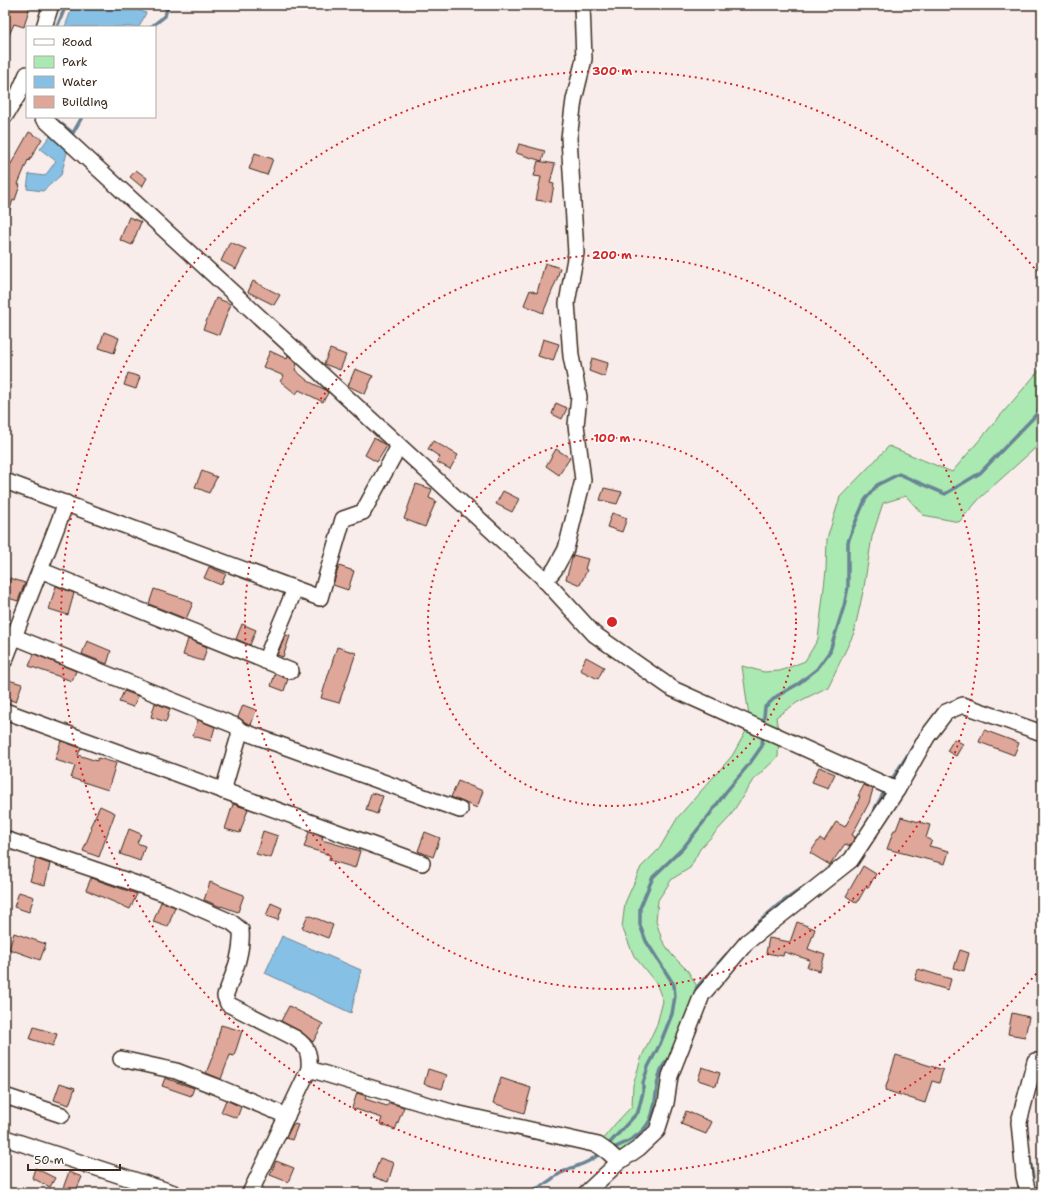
<svg xmlns="http://www.w3.org/2000/svg" width="1047" height="1198" font-family="'Shantell Sans',sans-serif">
<rect width="100%" height="100%" fill="#f9edeb"/>
<filter id="ink" filterUnits="userSpaceOnUse"><feTurbulence type="fractalNoise" baseFrequency=".025" numOctaves="2"/><feDisplacementMap in="SourceGraphic" scale="8" xChannelSelector="R" yChannelSelector="G"/><feConvolveMatrix kernelMatrix="1 2 1 2 8 2 1 2 1" color-interpolation-filters="sRGB"/></filter>
<g filter="url(#ink)">
<polygon fill="#aae9b1" stroke="#728a68" points="1042,367 1042,442 981,497 959,522 923,515 906,496 883,503 872,537 864,587 854,633 828,687 798,702 776,717 779,737 778,757 753,780 729,818 700,849 690,868 672,879 658,900 656,921 662,940 672,955 688,971 702,995 657,1131 619,1162 598,1145 615,1124 632,1106 633,1085 642,1056 657,1024 663,1001 656,983 634,956 622,927 625,903 641,867 659,849 678,817 732,756 750,724 742,666 764,672 780,671 805,661 818,639 826,570 827,539 840,497 889,446 952,472"/>
<g fill="#87c0e5" stroke="#698495">
<polygon points="73,5 125,5 146,13 139,27 65,27"/>
<polygon points="50,136 68,149 61,175 43,191 27,189 29,174 45,176 56,161 40,149"/>
<polygon points="282,936 361,970 351,1013 265,973"/>
</g>
<g fill="none" stroke-linecap="round" stroke-linejoin="round">
<g stroke="#698495" stroke-width="3.5">
<polyline points="57,27 66,5"/>
<polyline points="151,27 165,16 168,5"/>
<polyline points="56,120 73,133 82,117"/>
<polyline points="763,727 765,707 777,696 798,684 817,669 830,651 844,606 848,587 848,542 853,528 865,500 877,485 899,474 945,494 980,473 1035,416 1042,406"/>
<polyline points="892,779 916,742"/>
<polyline points="869,819 883,794"/>
<polyline points="751,929 778,905 806,886"/>
<polyline points="693,999 697,987 727,954"/>
<polyline points="1035,1090 1042,1068"/>
<polyline points="607,1146 638,1112 643,1092 643,1083 648,1067 660,1044 672,1014 675,996 674,985 646,941 640,925 640,908 653,877 683,848 710,814 725,793 750,763 762,746 763,733"/>
<path d="M611,1149C626,1143 642,1136 650,1120C658,1104 654,1081 663,1066C665,1063 668,1060 671,1057"/>
<polyline points="1029,1154 1033,1177"/>
<polyline points="1037,1188 1038,1193"/>
<path d="M489,1193L492,1189C505,1188 518,1192 532,1190C543,1188 551,1178 561,1173C574,1166 591,1163 601,1152"/>
</g>
</g>
<g fill="#dfa799" stroke="#3b2a1e">
<polygon points="9,5 30,5 24,27 14,24 5,44 5,19"/>
<polygon points="29,132 42,139 29,161 28,160 18,184 20,185 15,200 13,200 7,218 5,217 5,162 11,164"/>
<polygon points="519,144 545,151 542,161 516,153"/>
<polygon points="255,153 273,159 267,175 249,169"/>
<polygon points="538,161 555,164 550,183 554,184 551,202 536,200 541,177 534,176"/>
<polygon points="136,170 147,178 142,187 130,177"/>
<polygon points="129,217 141,222 132,245 120,240"/>
<polygon points="230,242 246,249 236,269 221,261"/>
<polygon points="545,263 560,268 557,279 543,313 524,305 530,290 537,293"/>
<polygon points="253,281 280,295 274,305 248,292"/>
<polygon points="216,298 231,304 219,335 203,329"/>
<polygon points="104,332 119,338 114,353 99,348"/>
<polygon points="543,339 559,344 553,361 538,356"/>
<polygon points="330,349 346,355 340,370 324,364"/>
<polygon points="270,351 287,359 288,355 297,364 295,370 308,381 324,389 328,393 323,402 299,390 296,394 280,381 284,376 263,367"/>
<polygon points="592,358 608,363 605,377 589,371"/>
<polygon points="355,369 373,376 365,394 348,386"/>
<polygon points="128,373 140,377 136,389 124,385"/>
<polygon points="556,403 567,408 562,419 552,414"/>
<polygon points="374,438 387,446 377,462 365,455"/>
<polygon points="433,441 458,455 450,469 437,462 440,457 428,449"/>
<polygon points="556,449 570,458 559,475 546,466"/>
<polygon points="202,471 217,477 209,493 195,487"/>
<polygon points="416,484 432,489 429,498 436,501 425,527 404,519"/>
<polygon points="604,488 622,492 617,504 600,500"/>
<polygon points="503,491 519,499 512,512 496,504"/>
<polygon points="612,513 627,518 622,532 607,527"/>
<polygon points="573,555 588,559 585,569 587,570 580,585 566,579"/>
<polygon points="339,566 354,571 348,590 333,585"/>
<polygon points="209,567 226,574 221,585 204,578"/>
<polygon points="10,578 25,583 18,601 5,597"/>
<polygon points="56,586 74,593 68,615 49,609"/>
<polygon points="154,589 185,599 193,603 186,619 149,604"/>
<polygon points="242,624 256,630 250,645 236,639"/>
<polygon points="286,635 290,636 283,657 277,655"/>
<polygon points="188,639 207,647 203,661 183,655"/>
<polygon points="87,641 111,651 107,664 82,654"/>
<polygon points="337,647 356,653 339,703 321,698"/>
<polygon points="34,654 76,671 72,681 29,666"/>
<polygon points="586,657 604,667 598,679 580,670"/>
<polygon points="275,674 288,679 284,691 271,686"/>
<polygon points="5,679 22,684 16,702 5,698"/>
<polygon points="124,691 138,696 133,707 119,702"/>
<polygon points="155,703 170,709 166,722 151,717"/>
<polygon points="243,705 256,710 251,725 245,722 238,717"/>
<polygon points="198,720 215,727 211,741 193,736"/>
<polygon points="984,730 1019,743 1014,755 979,742"/>
<polygon points="954,739 963,744 956,756 947,751"/>
<polygon points="61,741 81,748 78,755 97,761 98,758 116,763 108,790 71,778 75,766 55,760"/>
<polygon points="819,767 835,774 828,788 812,782"/>
<polygon points="458,781 483,791 477,808 451,797"/>
<polygon points="864,785 873,789 869,803 852,835 855,837 850,846 845,844 830,865 810,853 820,838 824,841 836,822 845,827 856,807 860,796 858,796"/>
<polygon points="371,793 383,796 377,814 366,810"/>
<polygon points="233,804 248,809 240,833 225,829"/>
<polygon points="100,806 115,813 99,857 83,851 92,828 90,827"/>
<polygon points="901,817 930,825 926,838 932,841 929,846 949,851 945,864 887,849 894,830 896,830"/>
<polygon points="129,829 141,834 137,843 145,846 140,861 120,854"/>
<polygon points="263,831 278,836 271,858 256,854"/>
<polygon points="309,832 323,837 322,840 360,851 355,868 329,860 330,855 304,847"/>
<polygon points="425,832 440,838 433,857 418,851"/>
<polygon points="36,859 50,864 45,885 30,881"/>
<polygon points="863,866 876,874 868,888 866,887 857,903 846,896"/>
<polygon points="91,878 137,894 130,909 86,890"/>
<polygon points="210,882 244,895 238,912 221,906 221,907 204,900"/>
<polygon points="19,892 34,897 29,912 14,907"/>
<polygon points="161,902 175,907 168,927 153,922"/>
<polygon points="271,903 282,908 278,920 266,916"/>
<polygon points="308,915 333,925 328,938 302,928"/>
<polygon points="797,922 815,929 808,949 825,955 820,971 807,967 810,960 784,952 783,956 766,953 769,938 790,942"/>
<polygon points="14,933 46,944 40,960 9,949"/>
<polygon points="960,950 969,953 964,971 954,968"/>
<polygon points="918,969 951,979 948,990 915,980"/>
<polygon points="289,1006 323,1024 313,1042 300,1031 281,1021"/>
<polygon points="1012,1013 1029,1017 1025,1037 1008,1034"/>
<polygon points="221,1025 242,1031 234,1056 230,1055 221,1079 206,1073 215,1050"/>
<polygon points="34,1027 57,1034 53,1046 30,1039"/>
<polygon points="896,1055 943,1070 939,1083 932,1081 925,1103 885,1090"/>
<polygon points="702,1067 720,1073 716,1086 698,1080"/>
<polygon points="428,1069 447,1075 442,1089 424,1084"/>
<polygon points="165,1078 194,1088 191,1096 162,1086"/>
<polygon points="501,1078 531,1088 524,1113 493,1103"/>
<polygon points="60,1083 75,1088 69,1105 54,1100"/>
<polygon points="357,1093 366,1096 365,1099 387,1106 389,1103 404,1107 395,1130 380,1124 382,1118 352,1108"/>
<polygon points="226,1100 241,1107 237,1118 221,1112"/>
<polygon points="686,1111 712,1122 706,1134 681,1124"/>
<polygon points="293,1124 298,1125 292,1140 286,1138"/>
<polygon points="380,1158 394,1163 388,1182 373,1177"/>
<polygon points="276,1161 294,1168 288,1182 270,1175"/>
<polygon points="35,1168 55,1178 50,1187 32,1178"/>
<polygon points="69,1172 82,1177 75,1193 63,1188"/>
</g>
<g fill="none" stroke-linecap="round" stroke-linejoin="round">
<defs>
<g id="minor">
<polyline points="44,27 51,5"/>
<polyline points="5,116 18,95 27,74"/>
<polyline points="42,117 541,576 594,634 673,689 897,790 851,860 747,942 702,995 670,1076 666,1103 657,1131 639,1148 619,1162 586,1193"/>
<polyline points="5,481 320,598 343,519 363,512 399,446"/>
<polyline points="40,570 291,671"/>
<polyline points="545,581 555,569 566,549 583,480 576,425 579,397 571,356 567,303 576,253 569,138 574,100 584,59 582,5"/>
<polyline points="5,633 236,726 239,730 239,736 223,791"/>
<polyline points="5,660 66,503"/>
<polyline points="265,661 295,589"/>
<polyline points="5,711 422,863"/>
<polyline points="239,730 460,810"/>
<polyline points="897,790 927,737 946,712 963,705 1042,733"/>
<path d="M5,839L169,895L231,922L241,930C243,954 233,975 225,996L228,1004L295,1038C308,1047 310,1054 309,1069"/>
<polyline points="121,1059 176,1071 215,1086 287,1116"/>
<polyline points="5,1096 62,1115"/>
<polyline points="5,1138 174,1193"/>
<polyline points="250,1193 309,1069 451,1112 598,1145 608,1152 619,1162"/>
<polyline points="1028,1193 1024,1176 1019,1122 1035,1061 1042,1063"/>
</g>
</defs>
<use href="#minor" stroke="#3b2a1e" stroke-width="18"/>
<use href="#minor" stroke="#fff" stroke-width="15"/>
</g>
</g>
<g fill="none" stroke="#d62828" stroke-width="2" stroke-dasharray="2 4">
<circle cx="612" cy="622" r="184"/>
<circle cx="612" cy="622" r="367"/>
<path d="M1040 969A551 551 0 1 1 1040 275"/>
</g>
<circle cx="612" cy="622" r="6" fill="#d62828" stroke="#fff" stroke-width="2"/>
<g font-size="12" text-anchor="middle" font-weight="bold" fill="#d62828" stroke="#fff" stroke-width="3" stroke-linejoin="round" paint-order="stroke">
<text x="612" y="75">300 m</text>
<text x="612" y="259">200 m</text>
<text x="612" y="442">100 m</text>
</g>
<rect width="1047" height="1198" fill="none" stroke="#fff" stroke-width="20"/>
<rect x="10" y="10" width="1027" height="1178" fill="none" stroke="#3b2a1e" stroke-width="1.5" filter="url(#ink)"/>
<rect x="26" y="26" width="130" height="92" fill="#ffffff" stroke="#b1aaa5"/>
<rect x="34" y="39" width="20" height="6" fill="#ffffff" stroke="#b1aaa5"/>
<text x="62" y="46" font-size="12" fill="#3b2a1e">Road</text>
<rect x="34" y="56" width="20" height="12" fill="#aae9b1" stroke="#b1aaa5"/>
<text x="62" y="66" font-size="12" fill="#3b2a1e">Park</text>
<rect x="34" y="76" width="20" height="12" fill="#87c0e5" stroke="#b1aaa5"/>
<text x="62" y="86" font-size="12" fill="#3b2a1e">Water</text>
<rect x="34" y="96" width="20" height="12" fill="#dfa799" stroke="#b1aaa5"/>
<text x="62" y="106" font-size="12" fill="#3b2a1e">Building</text>
<path d="M28 1164v6h92v-6" fill="none" stroke="#3b2a1e" stroke-width="2"/>
<text x="34" y="1164" font-size="12" fill="#3b2a1e" stroke="#ffffff" stroke-width="3" paint-order="stroke">50 m</text>
</svg>
